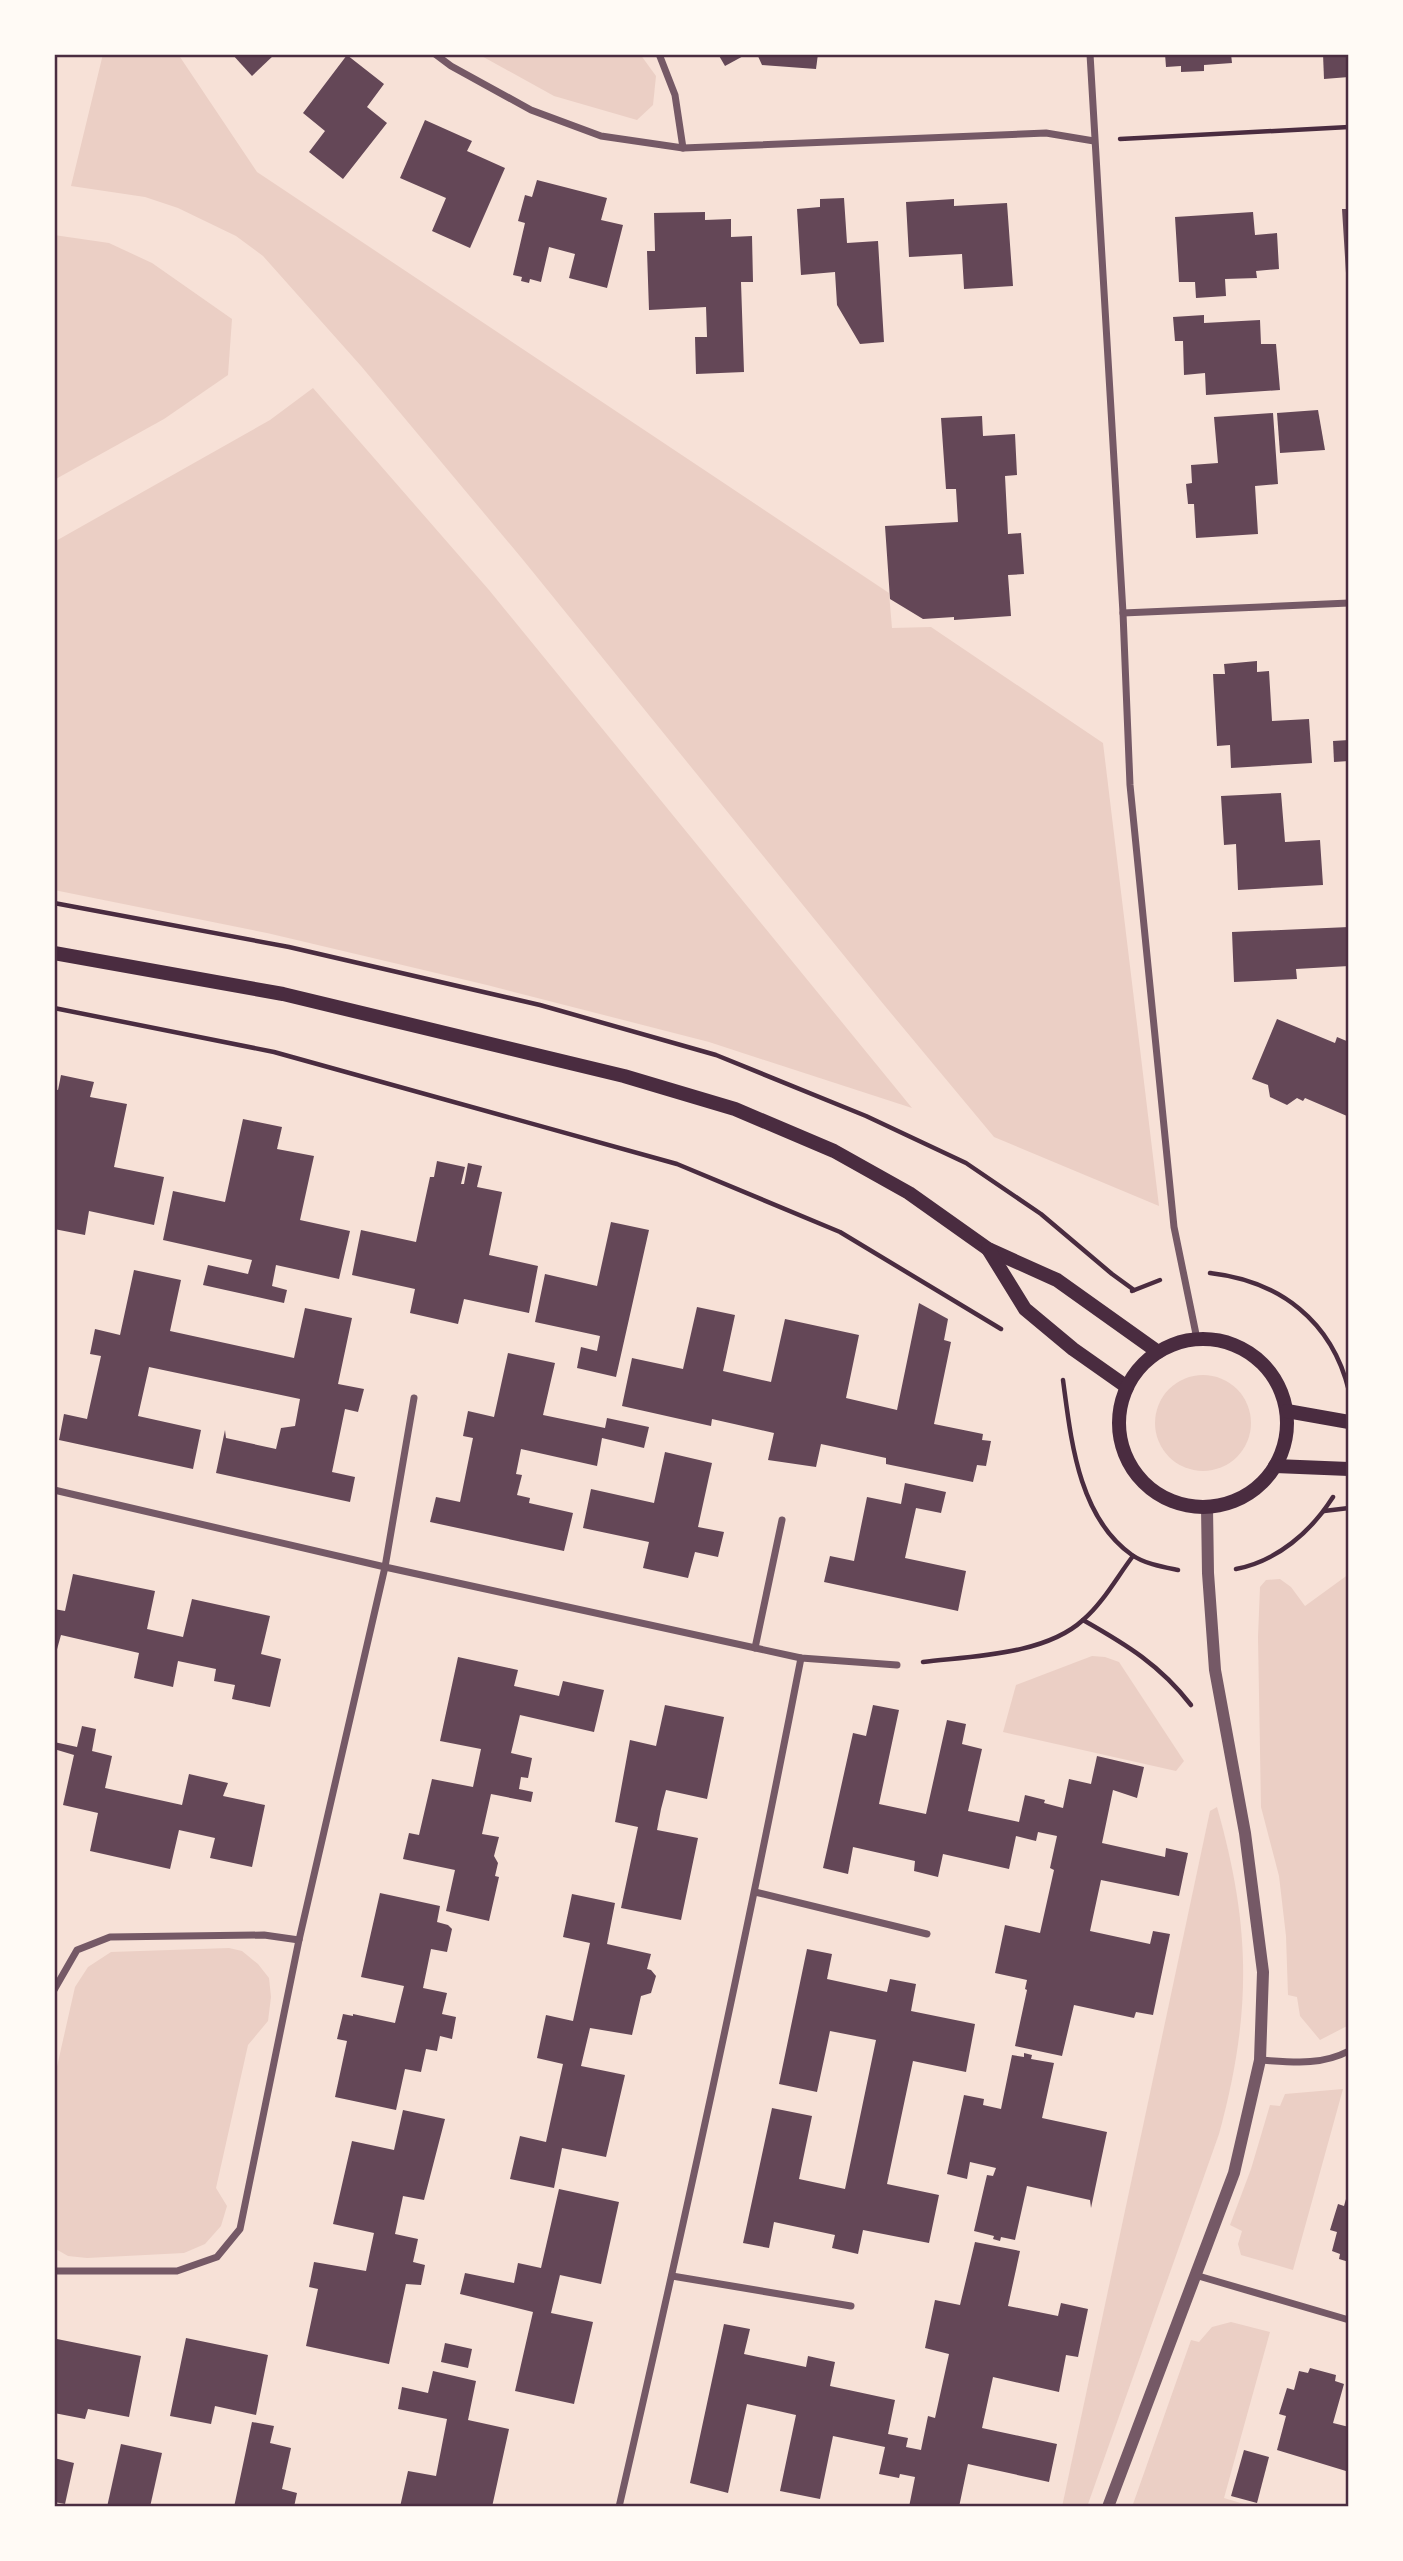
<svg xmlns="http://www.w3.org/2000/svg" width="1403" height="2561" font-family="'Varela Round',sans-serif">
<rect width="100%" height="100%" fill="#f7e1d7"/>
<g fill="#ebcfc5">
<polygon points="103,54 178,54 257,172 889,593 892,628 931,627 1103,743 1159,1206 994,1137 880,1000 524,561 361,366 263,256 236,236 178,208 145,197 71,186"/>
<polygon points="478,54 640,54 656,76 653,105 637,120 554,96"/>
<polygon points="54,235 109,243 152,263 232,319 228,375 164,419 54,480"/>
<polygon points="313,388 489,590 912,1108 709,1042 487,985 267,933 54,890 54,542 270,420"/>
<circle cx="1203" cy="1423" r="48"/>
<polygon points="1349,1574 1349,2025 1320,2040 1300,2016 1297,1997 1288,1995 1286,1936 1279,1876 1261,1807 1258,1637 1260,1587 1266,1580 1280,1579 1291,1587 1305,1606"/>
<polygon points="1092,1656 1105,1657 1119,1662 1184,1761 1176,1771 1003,1732 1016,1685"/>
<path d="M1217,1807C1251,1927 1252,2013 1219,2134L1087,2507H1062L1210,1811Z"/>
<polygon points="229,1948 242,1951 258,1964 269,1978 271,1997 268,2021 248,2045 216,2188 227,2206 221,2226 205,2244 184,2253 87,2258 68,2256 54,2248 54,2080 75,1987 88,1967 111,1952"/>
<polygon points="1343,2089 1293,2270 1241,2255 1238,2244 1242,2231 1230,2225 1251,2169 1270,2105 1280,2106 1285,2094"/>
<polygon points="1231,2322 1270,2332 1224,2498 1254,2507 1132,2507 1191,2340 1199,2342 1212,2327"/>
</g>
<g fill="#644757">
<polygon points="232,54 275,54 252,76"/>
<polygon points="718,54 747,54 725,66"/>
<polygon points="757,54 818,54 816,69 762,65"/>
<polygon points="1165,54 1231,54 1232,63 1204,65 1204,71 1181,72 1181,66 1166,67"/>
<polygon points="1323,54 1349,54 1349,77 1324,79"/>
<polygon points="347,55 384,84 367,107 387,123 343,179 309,152 325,131 303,113"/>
<polygon points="425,120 472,141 467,151 505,168 470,248 432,231 446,198 400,178"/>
<polygon points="537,180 607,198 601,220 623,225 607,288 569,278 575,254 549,247 541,282 530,279 529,283 521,281 522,277 513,275 525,223 518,221 525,195 532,197"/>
<polygon points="844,198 847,243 878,241 884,342 860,344 837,305 835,272 801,275 797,209 820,207 820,199"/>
<polygon points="954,199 954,206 1007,203 1013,286 964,289 962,254 909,257 906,202"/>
<polygon points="1342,209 1349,209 1349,273 1346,273"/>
<polygon points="705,212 705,220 731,219 731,237 752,236 753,282 741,282 744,372 696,374 695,337 707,337 706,307 649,310 647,251 655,251 654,213"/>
<polygon points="1253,212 1255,235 1277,233 1279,269 1256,271 1257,278 1225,279 1226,296 1196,298 1195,282 1179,282 1175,217"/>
<polygon points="1204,315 1204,323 1260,320 1261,344 1276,344 1280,390 1206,395 1205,373 1184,375 1183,341 1175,341 1173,317"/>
<polygon points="1318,410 1325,450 1280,453 1277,413"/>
<polygon points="1273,413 1278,484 1255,486 1258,534 1196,538 1194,504 1188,504 1186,484 1192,483 1191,465 1218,463 1214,417"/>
<polygon points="982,416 983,436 1015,434 1017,475 1005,476 1008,534 1021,533 1024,574 1008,575 1011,616 954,620 954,617 923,619 890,599 885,526 958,522 956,489 946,489 941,418"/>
<polygon points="1257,661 1257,672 1269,671 1272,721 1309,719 1312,763 1231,768 1230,745 1217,746 1213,674 1225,674 1224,664"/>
<polygon points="1349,740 1349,761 1334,762 1333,741"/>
<polygon points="1281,793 1285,842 1320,840 1323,885 1238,890 1236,844 1224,845 1221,796"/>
<polygon points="1349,927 1349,966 1296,969 1297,979 1234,982 1232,932"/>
<polygon points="1277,1019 1335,1043 1337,1037 1349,1042 1347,1116 1305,1098 1303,1101 1297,1098 1287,1105 1270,1097 1268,1085 1252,1079"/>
<polygon points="61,1075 94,1082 90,1097 127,1104 114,1167 164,1177 154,1225 89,1211 85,1235 54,1229 54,1089 58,1090"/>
<polygon points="243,1119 282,1127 277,1149 314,1156 300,1220 350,1231 339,1279 276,1265 272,1286 287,1290 284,1303 203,1285 208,1265 248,1274 252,1260 163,1240 173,1191 225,1202"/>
<polygon points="437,1161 465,1167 461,1184 464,1184 468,1163 482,1166 477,1187 502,1192 489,1255 538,1266 529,1313 464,1299 458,1324 410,1313 415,1289 352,1275 361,1230 416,1242 430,1177 434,1177"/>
<polygon points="611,1222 649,1230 616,1377 577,1368 581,1347 597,1351 600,1336 535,1322 545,1274 597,1286"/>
<polygon points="134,1270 181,1280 170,1331 294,1358 305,1308 352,1318 338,1384 364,1389 358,1412 345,1409 332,1472 355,1477 350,1502 216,1473 225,1430 226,1438 276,1449 281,1428 295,1426 300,1399 149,1367 138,1416 201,1430 193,1469 59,1440 64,1414 87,1419 101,1356 90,1354 95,1329 120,1335"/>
<polygon points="919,1303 948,1319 944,1340 951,1342 934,1424 983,1434 982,1440 991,1441 986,1466 977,1465 973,1482 886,1464 886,1458 821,1444 816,1467 768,1460 774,1433 712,1419 711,1426 622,1406 632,1358 683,1369 697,1307 735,1315 723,1371 771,1382 785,1319 859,1335 846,1398 897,1410"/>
<polygon points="508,1353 555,1363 543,1415 605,1428 607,1418 649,1427 644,1448 602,1438 597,1466 521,1449 516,1474 522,1475 517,1495 530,1498 529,1503 573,1513 564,1551 430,1522 436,1497 460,1502 473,1438 463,1436 468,1411 494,1417"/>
<polygon points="665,1452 712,1463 698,1527 724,1532 718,1557 695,1552 688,1578 643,1568 649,1542 583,1528 591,1489 654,1503"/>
<polygon points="905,1483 946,1492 941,1513 916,1508 905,1558 966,1571 958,1611 824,1582 830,1556 854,1561 867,1497 901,1504"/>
<polygon points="73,1574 155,1591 147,1629 183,1637 192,1599 270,1616 261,1654 281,1659 270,1707 232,1699 235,1685 214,1681 216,1669 178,1661 173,1687 134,1678 139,1653 61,1635 54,1660 54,1609 65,1611"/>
<polygon points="458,1657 518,1670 514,1686 559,1696 563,1681 604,1690 594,1732 520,1715 511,1753 532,1758 528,1778 521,1777 519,1789 533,1792 531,1802 491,1794 482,1834 499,1837 494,1856 498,1863 495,1876 499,1877 489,1921 446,1911 455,1870 403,1859 409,1833 419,1835 432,1779 473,1787 481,1749 440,1741"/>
<polygon points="665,1705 724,1717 707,1799 666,1790 661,1809 657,1830 698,1838 681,1920 621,1908 638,1827 615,1822 630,1740 656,1746"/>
<polygon points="873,1705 899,1710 879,1804 926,1814 947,1720 966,1724 962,1744 982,1749 968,1811 1019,1822 1025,1795 1045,1800 1044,1803 1063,1808 1069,1779 1091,1784 1097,1756 1144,1767 1137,1798 1113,1790 1102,1843 1165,1857 1166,1848 1188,1853 1179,1896 1101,1880 1090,1931 1150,1944 1153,1931 1170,1934 1153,2015 1136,2012 1134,2018 1074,2005 1062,2056 1015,2046 1027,1990 1025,1989 1027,1980 995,1973 1005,1925 1040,1933 1054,1870 1050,1868 1057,1836 1038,1832 1036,1841 1016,1836 1009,1869 943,1854 938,1877 914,1871 915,1861 853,1847 848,1874 823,1868 853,1733 866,1736"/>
<polygon points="82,1726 96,1729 92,1751 112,1756 105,1788 182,1805 189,1774 228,1783 223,1796 265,1805 252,1867 210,1858 215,1838 179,1830 170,1869 90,1851 98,1813 63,1805 74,1755 54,1749 54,1742 77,1747"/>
<polygon points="380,1893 440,1906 437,1922 448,1925 452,1929 447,1952 431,1949 423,1988 447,1993 442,2014 456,2017 452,2039 440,2036 437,2051 426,2049 421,2072 405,2069 396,2110 335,2097 347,2041 337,2039 343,2014 353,2016 353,2014 395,2023 404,1986 361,1977"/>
<polygon points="572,1894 615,1903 607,1944 651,1954 647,1969 651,1970 656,1976 651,1993 641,1996 632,2035 590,2028 581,2066 625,2075 606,2157 562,2148 554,2188 510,2179 520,2136 546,2142 563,2064 537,2058 546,2015 573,2021 590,1943 563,1937"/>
<polygon points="807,1949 832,1954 827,1979 887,1992 890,1979 916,1984 911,2011 975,2024 966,2072 913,2061 887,2184 939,2195 929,2243 863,2230 858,2254 832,2248 835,2235 774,2222 769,2248 743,2243 772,2108 812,2116 799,2179 845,2189 876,2040 830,2031 817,2092 779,2084"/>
<polygon points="1024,2053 1032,2055 1031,2059 1054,2063 1042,2118 1107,2132 1091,2208 1090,2200 1027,2186 1015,2240 1001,2237 1000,2241 993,2239 994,2236 974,2231 987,2175 993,2176 996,2168 970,2162 967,2179 947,2174 964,2095 984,2099 983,2105 1001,2109 1012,2055 1024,2057"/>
<polygon points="403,2110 445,2119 424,2200 403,2196 395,2234 418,2239 413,2262 425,2265 421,2285 406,2284 389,2364 306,2346 318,2289 309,2287 314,2262 366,2271 374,2233 333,2224 352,2141 394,2150"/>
<polygon points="559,2189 619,2202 601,2284 560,2275 551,2313 593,2322 574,2404 515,2391 533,2312 460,2294 465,2273 514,2283 518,2263 541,2268"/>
<polygon points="1348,2192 1349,2192 1349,2262 1339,2259 1340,2254 1332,2251 1337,2232 1330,2230 1338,2204 1344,2206"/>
<polygon points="975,2242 1020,2251 1008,2306 1058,2316 1061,2303 1088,2309 1078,2357 1066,2355 1059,2392 993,2377 982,2428 1057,2444 1049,2482 968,2464 959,2507 909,2507 915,2477 900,2474 899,2478 879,2474 885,2447 833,2436 820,2499 780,2491 796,2415 747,2404 728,2493 690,2483 724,2324 750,2329 744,2354 806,2367 808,2356 835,2362 830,2386 895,2400 888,2434 908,2438 906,2447 921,2450 928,2416 935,2418 949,2354 925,2348 935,2300 960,2305"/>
<polygon points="186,2338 268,2355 256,2415 215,2406 211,2424 170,2416"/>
<polygon points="57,2339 141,2356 129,2417 88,2409 85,2419 54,2413 54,2354"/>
<polygon points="445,2343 472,2349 468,2368 441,2362"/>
<polygon points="1310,2368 1336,2375 1335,2381 1344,2384 1333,2423 1349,2427 1349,2460 1346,2471 1277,2450 1286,2416 1279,2414 1287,2388 1294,2390 1299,2371 1308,2373"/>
<polygon points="433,2371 476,2381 468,2420 509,2429 492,2507 400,2507 408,2471 436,2476 447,2419 398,2409 402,2387 428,2393"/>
<polygon points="252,2422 274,2426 270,2443 291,2448 282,2489 297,2493 294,2507 234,2507"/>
<polygon points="121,2444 162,2453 150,2507 107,2507"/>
<polygon points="1244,2450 1269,2457 1257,2503 1231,2496"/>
<polygon points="54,2458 74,2463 65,2504 54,2502"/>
</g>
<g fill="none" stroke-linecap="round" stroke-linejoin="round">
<g stroke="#4a2c40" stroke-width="4.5">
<polyline points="1120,139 1349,127"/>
<polyline points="54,903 289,947 540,1005 716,1055 866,1116 966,1163 1041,1214 1112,1274 1134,1290"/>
<polyline points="54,1008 274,1052 677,1164 840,1232 1001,1329"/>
<path d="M1210,1273C1280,1281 1332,1321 1349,1391"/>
<polyline points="1132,1291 1160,1280"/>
<path d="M1063,1380C1071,1439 1078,1517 1132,1555C1145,1564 1163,1567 1178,1570"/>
<polyline points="1324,1511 1349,1508"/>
<path d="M1236,1569C1277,1561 1311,1532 1333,1497"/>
<path d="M1083,1620C1127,1645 1160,1665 1191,1705"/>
<path d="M923,1662C972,1656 1045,1655 1083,1620C1103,1603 1117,1577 1133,1556"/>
</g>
<g stroke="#755966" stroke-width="7">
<polyline points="435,54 451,66 531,110 601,136 683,148 1046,133 1094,141"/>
<polyline points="659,54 675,95 683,148"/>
<polyline points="1090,54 1123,613 1130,785 1174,1227 1197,1339"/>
<polyline points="1123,613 1349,603"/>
<polyline points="54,1490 385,1567 801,1658 897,1665"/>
<polyline points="755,1648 782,1520"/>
<polyline points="755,1892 927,1934"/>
<polyline points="54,1990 77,1950 110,1937 264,1935 299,1940 385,1567 414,1398"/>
<path d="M1260,2060C1292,2062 1320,2066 1349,2051"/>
<polyline points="54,2271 177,2271 217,2257 240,2229 299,1940"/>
<polyline points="1195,2275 1349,2320"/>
<polyline points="672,2276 851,2306"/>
<path d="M619,2507C684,2225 746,1942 801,1658"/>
</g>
<polyline stroke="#755966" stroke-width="12" points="1108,2507 1234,2173 1260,2060 1263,1972 1245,1833 1215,1670 1208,1573 1207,1507"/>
<g stroke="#4a2c40" stroke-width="14">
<polyline points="54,953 283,994 624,1076 735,1109 834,1151 909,1193 988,1249 1057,1280 1158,1352"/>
<polyline points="988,1249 1025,1309 1073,1349 1127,1387"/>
<circle cx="1203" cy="1423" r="84"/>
<polyline points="1287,1411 1349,1422"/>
<polyline points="1275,1466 1349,1469"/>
</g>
</g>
<rect width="1403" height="2561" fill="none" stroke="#fffaf5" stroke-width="112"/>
<rect x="56" y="56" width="1291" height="2449" fill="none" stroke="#4a2c40" stroke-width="2.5"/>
</svg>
